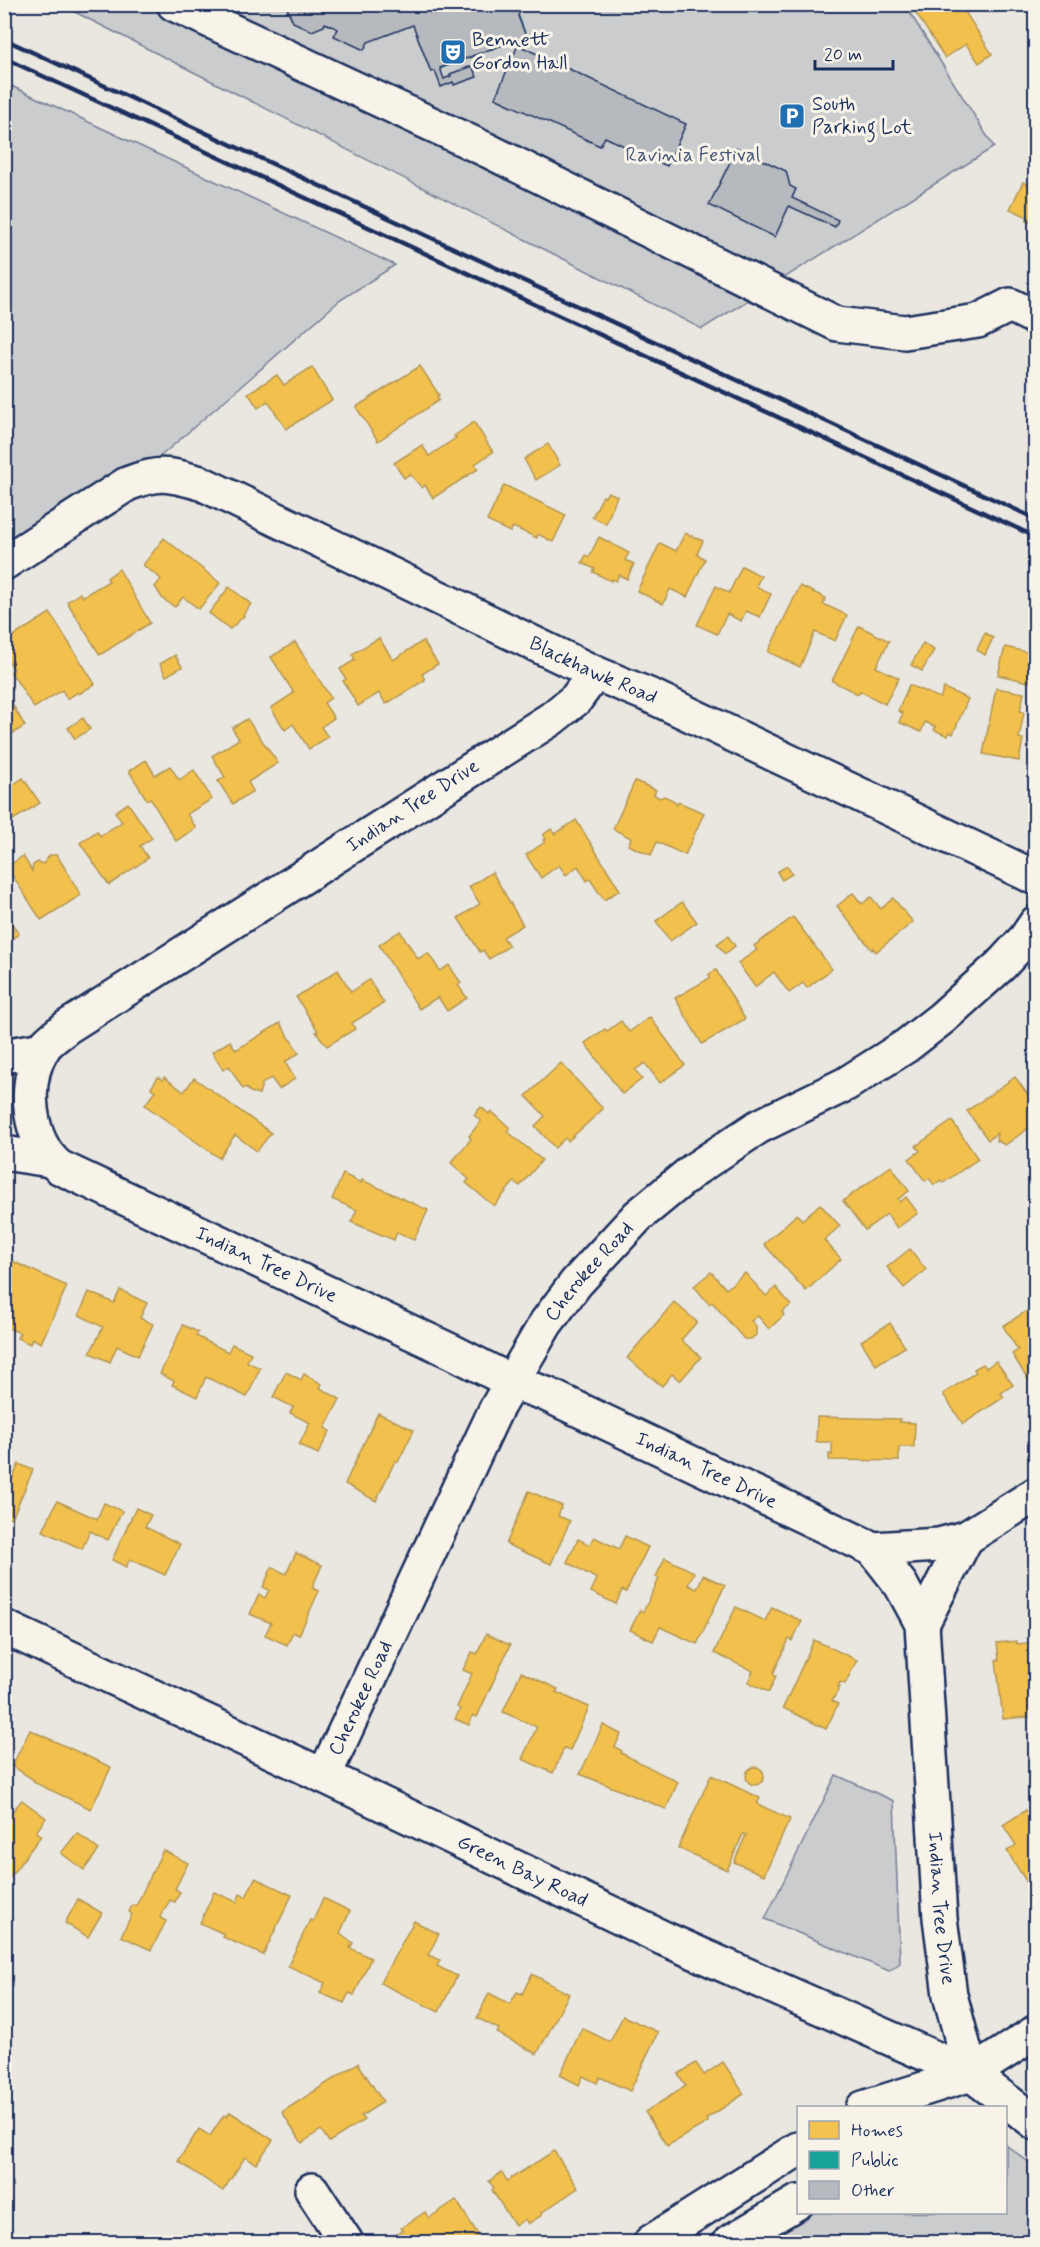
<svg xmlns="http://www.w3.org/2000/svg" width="1040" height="2247" font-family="Mynerve,sans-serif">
<rect width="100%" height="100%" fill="#eae7e0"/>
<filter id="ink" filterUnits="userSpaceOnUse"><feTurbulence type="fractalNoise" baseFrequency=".0167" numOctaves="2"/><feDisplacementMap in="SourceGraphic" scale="12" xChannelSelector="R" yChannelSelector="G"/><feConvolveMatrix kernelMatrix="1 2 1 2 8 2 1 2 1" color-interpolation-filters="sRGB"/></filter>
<g filter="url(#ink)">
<g fill="#cbcccd" stroke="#737e96" stroke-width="1.5">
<polygon points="61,5 905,5 994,147 702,329"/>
<polygon points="5,83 395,265 339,301 162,455 5,554"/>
<polygon points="836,1775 894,1801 900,1963 889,1971 765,1919"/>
<polygon points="1006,2145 1035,2167 1035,2242 758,2242 806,2213 1006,2212"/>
</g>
<g fill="#f2c14e" stroke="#b29553" stroke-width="1.5">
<polygon points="910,4 960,4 992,54 979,63 966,44 945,58"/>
<polygon points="1023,182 1036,188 1036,225 1026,221 1028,217 1010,209"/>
<polygon points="420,366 439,395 437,396 439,400 378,441 356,407"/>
<polygon points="312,367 332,400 286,429 268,401 258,408 248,393 277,375 284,385"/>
<polygon points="474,422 493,452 475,464 478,469 433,498 425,485 422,488 410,474 404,478 394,463 422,445 429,456 456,438 454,436"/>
<polygon points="548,444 560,465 536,480 524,459"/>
<polygon points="504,485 566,515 553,542 538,534 537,538 513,527 510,532 487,521"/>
<polygon points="608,492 617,496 606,524 592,517 603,496 605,497"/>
<polygon points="685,533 703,541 697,554 705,559 687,597 670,589 663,604 637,591 660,543 676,551"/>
<polygon points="599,537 629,553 625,560 634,564 627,579 619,575 616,581 612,579 611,581 593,572 595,569 582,563 586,555 589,557"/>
<polygon points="164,538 220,583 199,609 183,597 175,607 163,599 155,587 161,579 143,565"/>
<polygon points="742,566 761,576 756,586 771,594 760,617 746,611 741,621 727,614 717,634 697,625 716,586 729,593"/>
<polygon points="119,569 150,623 100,655 67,602 80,593 82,597 109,581 107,578"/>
<polygon points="800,586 826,598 823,604 847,615 835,641 815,632 800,667 768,652"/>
<polygon points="229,587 251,604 243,615 244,616 230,629 209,613"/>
<polygon points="50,613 95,684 79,694 78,692 67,699 62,690 34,708 11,672 14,669 4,654 4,642"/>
<polygon points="859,626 889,641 876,667 899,678 885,704 860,691 858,694 832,681"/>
<polygon points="985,633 993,638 985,655 977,650"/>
<polygon points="379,638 393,660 423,641 438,664 422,674 425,680 386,704 379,693 358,706 343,681 346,679 340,669 355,660 352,654"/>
<polygon points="295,642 331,698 324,703 334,718 321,727 328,737 309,749 293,724 285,730 271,708 294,693 271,657"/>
<polygon points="923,643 934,650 922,671 911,665"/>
<polygon points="1005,647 1036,654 1029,682 998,675"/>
<polygon points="175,655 182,667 166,676 160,664"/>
<polygon points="909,685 940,698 944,688 968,699 953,734 949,732 948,736 934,730 936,727 925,722 921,732 899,722 903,713 898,711"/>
<polygon points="996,688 1024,693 1020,711 1024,712 1019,738 1023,739 1019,761 983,754"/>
<polygon points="8,697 25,726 4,739 4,699"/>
<polygon points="83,718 90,729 75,739 68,728"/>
<polygon points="247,719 278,763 248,782 253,791 233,804 218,781 225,777 212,756 239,739 232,728"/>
<polygon points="146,760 155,775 170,766 179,780 194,770 212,799 187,814 196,828 176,841 150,798 147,800 129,771"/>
<polygon points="23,778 40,803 13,820 4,807 4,791"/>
<polygon points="635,781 656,790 654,795 660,798 664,796 673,800 677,805 678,802 704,813 685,855 657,842 651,855 628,845 631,838 613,829"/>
<polygon points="128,803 152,838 140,846 148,858 109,885 80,843 97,831 100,836 122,822 115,812"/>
<polygon points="576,820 620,890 604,900 590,879 587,881 578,866 566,875 559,865 541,878 526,855 545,842 543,840 546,839 543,835 551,829 555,834"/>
<polygon points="50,855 57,855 81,895 41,920 7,867 23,856 32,871 33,865 38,862 43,864"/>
<polygon points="787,866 792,874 782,880 777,872"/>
<polygon points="492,872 523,925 503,937 509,946 489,959 483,950 480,952 458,918 480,904 469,887"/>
<polygon points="853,893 862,904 871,897 881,909 893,898 913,922 876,952 873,948 872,950 837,906"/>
<polygon points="682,902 697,922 670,941 656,921"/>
<polygon points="4,911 19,934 4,944"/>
<polygon points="793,917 832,969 807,988 803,983 789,993 774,972 755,987 738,963 757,950 754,946"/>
<polygon points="400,931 418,959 428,953 440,971 449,965 461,983 458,985 467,998 447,1011 438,997 419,1009 379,945"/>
<polygon points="728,936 735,946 725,954 717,944"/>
<polygon points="338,970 351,992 369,980 384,1003 352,1023 355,1029 327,1046 316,1032 318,1031 296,997"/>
<polygon points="716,970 745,1019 702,1044 675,998 710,978 709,974"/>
<polygon points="650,1017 685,1065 660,1083 645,1063 635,1070 642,1079 622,1094 585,1043 605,1029 607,1031 621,1021 629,1032"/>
<polygon points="280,1023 299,1053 285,1062 295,1079 279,1089 271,1078 262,1084 259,1094 250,1092 246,1087 243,1089 229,1066 223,1070 212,1052 230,1041 236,1050"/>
<polygon points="561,1063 603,1109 568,1141 565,1138 555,1148 535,1126 545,1116 526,1096"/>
<polygon points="158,1077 163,1080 164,1077 184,1092 194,1078 271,1133 257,1151 235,1135 219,1158 145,1105 155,1091 151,1088"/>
<polygon points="1015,1077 1036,1106 1036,1123 1005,1145 996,1140 997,1133 988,1140 967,1111"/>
<polygon points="481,1107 489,1114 491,1111 510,1128 507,1131 542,1160 520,1186 514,1182 494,1206 466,1183 469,1179 451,1163 471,1139 469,1136 481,1121 474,1115"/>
<polygon points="952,1121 978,1159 943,1183 941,1180 934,1185 929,1178 925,1181 909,1159 920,1151 916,1146"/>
<polygon points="891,1166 909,1191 898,1199 900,1202 906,1197 918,1213 897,1228 887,1214 865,1230 843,1201"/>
<polygon points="343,1174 361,1183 362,1180 428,1210 414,1240 397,1232 394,1240 351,1222 357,1210 332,1199"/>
<polygon points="820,1204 840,1226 824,1240 841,1259 806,1291 764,1244 797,1214 802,1220"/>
<polygon points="910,1249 926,1270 904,1288 887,1267"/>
<polygon points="12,1261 67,1286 41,1343 32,1338 30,1344 17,1338 20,1333 4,1326 4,1277"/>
<polygon points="711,1272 726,1289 745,1273 766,1296 776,1287 791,1305 782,1312 784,1315 769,1329 758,1316 751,1321 756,1326 756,1335 751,1339 744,1339 712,1302 709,1304 694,1286"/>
<polygon points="120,1290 147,1303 140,1318 153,1324 138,1356 117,1346 110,1362 90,1353 103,1327 79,1315 89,1292 114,1303"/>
<polygon points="674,1302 697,1322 681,1340 701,1357 680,1381 672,1374 662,1386 627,1358"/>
<polygon points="1036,1305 1036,1377 1029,1381 1012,1354 1018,1350 1003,1326"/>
<polygon points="890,1323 905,1347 876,1365 861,1341"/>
<polygon points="183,1325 198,1332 196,1336 228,1352 232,1344 251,1353 247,1362 260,1368 247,1397 206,1377 197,1397 172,1385 174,1381 160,1374"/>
<polygon points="996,1361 1013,1385 1001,1393 1004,1397 963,1424 943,1394 976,1372 974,1369 983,1364 986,1368"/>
<polygon points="286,1372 301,1380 304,1374 322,1384 320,1388 340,1399 325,1428 330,1431 318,1454 299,1445 310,1423 290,1413 293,1407 273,1397"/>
<polygon points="378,1413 414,1430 398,1462 395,1461 376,1501 345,1484"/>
<polygon points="817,1417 900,1419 899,1422 915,1423 914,1447 899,1447 899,1461 829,1460 829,1454 832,1455 832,1442 816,1442"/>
<polygon points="19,1464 33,1470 12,1518 4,1515 4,1478 11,1481"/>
<polygon points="529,1491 562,1506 558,1516 570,1521 551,1564 506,1544"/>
<polygon points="57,1501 97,1519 104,1503 122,1511 108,1540 90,1531 82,1549 43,1531"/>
<polygon points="136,1508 151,1515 145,1527 180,1544 165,1575 130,1559 126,1567 112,1560"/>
<polygon points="625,1536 648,1547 626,1592 622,1590 616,1604 591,1592 597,1579 567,1562 578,1539 590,1545 594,1537 619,1549"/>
<polygon points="296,1553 322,1565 312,1588 319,1591 299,1635 293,1632 287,1645 265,1635 271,1623 250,1614 259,1594 265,1598 269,1590 263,1587 272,1567 286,1574"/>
<polygon points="665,1558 694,1572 688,1585 697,1589 703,1575 725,1585 697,1644 660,1627 653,1641 630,1630 640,1610 643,1612 659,1579 656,1577"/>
<polygon points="736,1607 765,1621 772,1607 802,1621 792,1641 789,1639 773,1674 776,1676 769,1692 748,1682 753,1671 714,1653"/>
<polygon points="486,1634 510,1645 477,1717 473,1715 469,1725 455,1719 460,1709 457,1707 472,1674 463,1670 472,1652 477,1654"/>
<polygon points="814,1640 857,1660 845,1684 840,1682 838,1687 840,1687 832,1701 838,1704 826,1729 783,1708"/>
<polygon points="1017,1641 1017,1644 1036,1642 1036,1712 1028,1713 1029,1717 1003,1719 996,1660 999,1660 997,1643"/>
<polygon points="521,1672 558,1689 556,1692 589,1707 570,1750 564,1748 553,1773 522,1759 537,1727 503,1712"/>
<polygon points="603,1725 621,1734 615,1747 622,1751 621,1753 678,1782 666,1809 580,1774"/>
<polygon points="30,1730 111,1767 91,1809 33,1782 34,1780 12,1766"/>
<circle cx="755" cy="1776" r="9"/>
<polygon points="711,1775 760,1798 757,1804 790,1819 764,1875 734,1862 746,1835 743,1834 727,1870 678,1848"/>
<polygon points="22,1800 46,1818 36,1832 41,1836 4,1885 4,1816 9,1810 12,1812"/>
<polygon points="1026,1810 1036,1825 1036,1882 1029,1886 1007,1851 1016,1845 1003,1825"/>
<polygon points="77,1833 99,1850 84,1870 61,1853"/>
<polygon points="163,1850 188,1863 175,1889 180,1892 175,1902 170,1900 160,1918 166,1921 151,1950 121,1936 132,1914 129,1912 132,1905 136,1906"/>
<polygon points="255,1878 292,1895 263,1955 223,1937 224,1934 200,1923 214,1892 237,1902 240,1894 246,1897"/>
<polygon points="323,1898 350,1911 340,1933 353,1943 350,1948 371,1958 354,1995 349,1993 344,2003 320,1993 325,1983 288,1966 310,1920 313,1921"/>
<polygon points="78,1899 102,1913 88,1937 65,1923"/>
<polygon points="414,1921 439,1934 428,1955 440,1960 437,1966 457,1976 439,2012 380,1983"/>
<polygon points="532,1974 569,1994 537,2054 497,2033 499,2029 477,2018 489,1993 510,2004 517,1992 522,1994"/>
<polygon points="623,2016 658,2032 630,2091 600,2077 597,2083 583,2076 579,2085 560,2075 582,2028 610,2042"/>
<polygon points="723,2062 744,2094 706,2119 708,2122 667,2146 645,2112 686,2086 678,2074 696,2063 704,2075"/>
<polygon points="358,2063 383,2102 361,2116 364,2120 329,2142 321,2130 302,2143 282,2112"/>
<polygon points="230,2112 273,2140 256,2164 245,2157 223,2191 178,2161 199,2129 210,2136 224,2115 227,2117"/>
<polygon points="554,2151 578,2188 541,2213 542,2215 528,2224 525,2219 515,2226 492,2190 494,2188 489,2181 502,2172 507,2181"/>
<polygon points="456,2200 479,2236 469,2242 389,2242 388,2240 403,2230 401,2228 425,2212 429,2218"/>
</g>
<polygon fill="#17a398" stroke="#188087" stroke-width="1.5" points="416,4 514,4 526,36 431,72 411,18 419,16"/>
<g fill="#b6babf" stroke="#1b2f5e" stroke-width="1.5">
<polygon points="289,4 523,4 518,16 526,36 440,68 444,79 451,76 450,74 472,66 477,77 454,85 453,82 441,87 435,71 431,72 413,25 368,42 364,50 334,36 338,29 325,23 324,26 312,31 293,22 287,8"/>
<polygon points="518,45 686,124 667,166 605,137 600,146 495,98"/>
<polygon points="737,148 786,171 790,186 796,189 792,198 838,220 835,227 789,206 775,237 709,205"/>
</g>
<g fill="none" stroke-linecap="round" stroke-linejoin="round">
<defs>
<g id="minor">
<polyline points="174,4 489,151 837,324 905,332 978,321 1010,305 1036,318"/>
<path id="s1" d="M4,563L127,484C160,471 168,474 201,483L595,673L651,696L1036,878"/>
<path id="s2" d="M595,673L576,699L551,719L67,1027C59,1034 47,1041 42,1050C22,1084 28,1141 59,1167L453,1352L512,1382L546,1394L873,1549L901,1585L922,1624L940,1918L950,1995L971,2074L1036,2032"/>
<polyline points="4,1056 43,1049"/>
<polyline points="4,1153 50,1160"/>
<polyline points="873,1549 939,1545 966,1538 1036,1494"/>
<polyline points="922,1624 966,1538"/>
<path id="s3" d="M324,1776L496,1409L546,1323L576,1283L638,1216L695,1169L758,1127L846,1084L906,1046L942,1018L1001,965L1025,939L1036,923"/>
<polyline points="312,2190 346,2242"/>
</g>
<g id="major">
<path id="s4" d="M4,1627L324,1776L665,1939L971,2074L1036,2123"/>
<polyline points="863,2108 971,2074"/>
<polyline points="651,2242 798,2149"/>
<polyline points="730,2242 798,2202"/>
</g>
</defs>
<use href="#minor" stroke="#1b2f5e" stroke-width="38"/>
<use href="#major" stroke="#1b2f5e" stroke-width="38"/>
<use href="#minor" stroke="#f7f3e8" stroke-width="33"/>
<use href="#major" stroke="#f7f3e8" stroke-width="33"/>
<g stroke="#1b2f5e" stroke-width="4.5">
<polyline points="4,39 1036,519"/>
<polyline points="4,58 1036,537"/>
</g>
</g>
</g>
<defs>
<symbol id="theatre-square" viewBox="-11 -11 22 22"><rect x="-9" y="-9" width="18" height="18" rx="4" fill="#1f6fb2" stroke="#f7f3e8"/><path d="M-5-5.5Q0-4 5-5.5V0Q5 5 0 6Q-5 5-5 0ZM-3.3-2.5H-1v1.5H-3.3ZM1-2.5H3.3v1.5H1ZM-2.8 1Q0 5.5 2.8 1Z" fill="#fff"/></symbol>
<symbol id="parking-square" viewBox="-11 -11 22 22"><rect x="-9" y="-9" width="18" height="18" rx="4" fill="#1f6fb2" stroke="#f7f3e8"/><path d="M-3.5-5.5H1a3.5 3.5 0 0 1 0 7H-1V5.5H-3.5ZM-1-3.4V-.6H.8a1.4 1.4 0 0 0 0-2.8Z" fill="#fff"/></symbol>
</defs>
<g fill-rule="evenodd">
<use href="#theatre-square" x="438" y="37" width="30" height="30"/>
<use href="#parking-square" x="777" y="101" width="30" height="30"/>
</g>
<g text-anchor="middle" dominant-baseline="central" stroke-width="6" stroke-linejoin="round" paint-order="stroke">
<g font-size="20" fill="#1b2f5e" stroke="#f7f3e8" text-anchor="start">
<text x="472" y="40">Bennett<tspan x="472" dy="23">Gordon Hall</tspan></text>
<text x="812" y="104">South<tspan x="812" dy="23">Parking Lot</tspan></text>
</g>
<g font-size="20" fill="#47567a" stroke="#f7f3e8">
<text x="693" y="155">Ravinia Festival</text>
</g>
<g font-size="20" fill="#1b2f5e" stroke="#f7f3e8">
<text stroke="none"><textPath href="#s1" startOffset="657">Blackhawk Road</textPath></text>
<text transform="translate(413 806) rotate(-33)">Indian Tree Drive</text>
<text stroke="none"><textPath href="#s2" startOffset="1028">Indian Tree Drive</textPath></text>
<text stroke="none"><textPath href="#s3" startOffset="572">Cherokee Road</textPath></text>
<text stroke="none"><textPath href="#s2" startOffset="1514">Indian Tree Drive</textPath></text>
<text stroke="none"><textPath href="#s3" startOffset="86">Cherokee Road</textPath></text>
<text stroke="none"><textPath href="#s4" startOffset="573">Green Bay Road</textPath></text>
<text stroke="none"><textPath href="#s2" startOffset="2073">Indian Tree Drive</textPath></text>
</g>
</g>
<rect width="1040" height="2247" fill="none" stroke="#f7f3e8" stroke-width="24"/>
<rect x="12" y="12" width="1016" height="2223" fill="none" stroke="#1b2f5e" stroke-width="2" filter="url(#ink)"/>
<rect x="797" y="2106" width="210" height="108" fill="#f7f3e8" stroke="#9fa5b1" stroke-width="1.5"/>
<rect x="809" y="2121" width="30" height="18" fill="#f2c14e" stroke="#9fa5b1" stroke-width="1.5"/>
<text x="851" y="2136" font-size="18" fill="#1b2f5e">Homes</text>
<rect x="809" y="2151" width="30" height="18" fill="#17a398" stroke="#9fa5b1" stroke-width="1.5"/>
<text x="851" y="2166" font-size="18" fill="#1b2f5e">Public</text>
<rect x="809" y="2181" width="30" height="18" fill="#b6babf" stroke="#9fa5b1" stroke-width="1.5"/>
<text x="851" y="2196" font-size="18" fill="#1b2f5e">Other</text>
<path d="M815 60v9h78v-9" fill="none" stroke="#1b2f5e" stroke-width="3"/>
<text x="824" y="60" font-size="18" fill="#1b2f5e" stroke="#f7f3e8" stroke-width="4.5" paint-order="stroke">20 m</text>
</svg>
